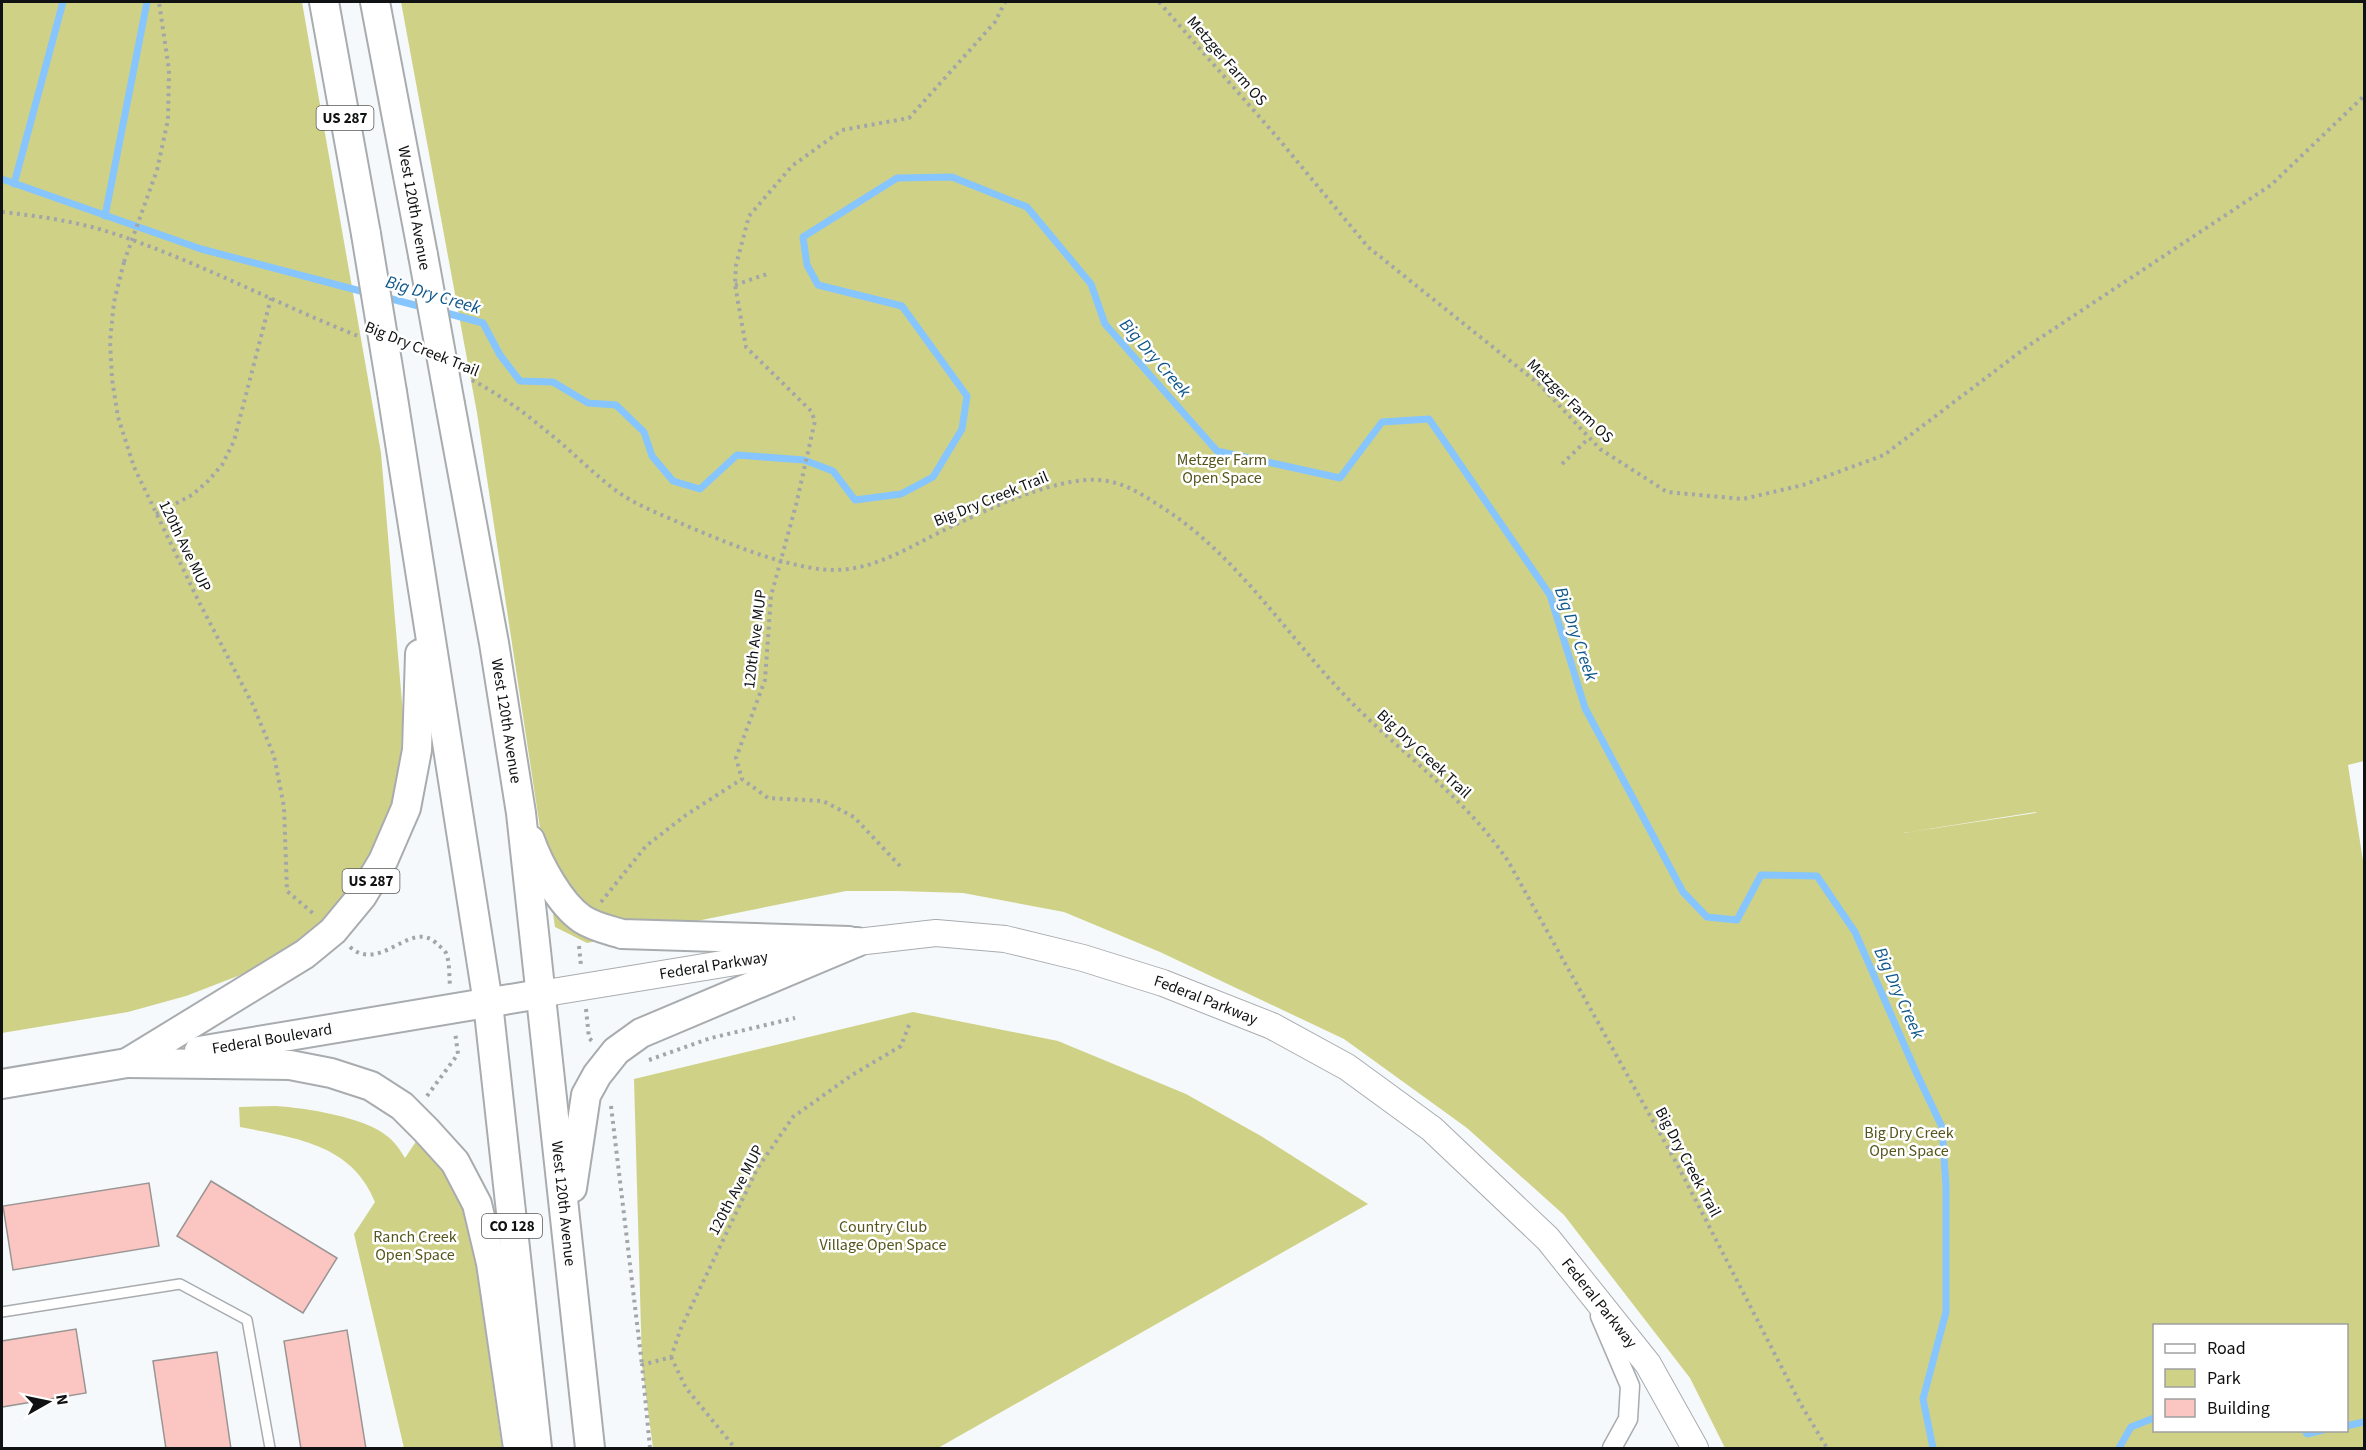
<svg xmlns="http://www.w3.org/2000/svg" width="2366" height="1450" font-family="'Source Sans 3',sans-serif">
<rect width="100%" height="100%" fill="#f5f9fb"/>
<g fill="#cfd286" fill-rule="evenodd">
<polygon points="2,2 302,2 381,453 403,714 400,773 383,837 344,900 309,933 261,967 186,996 128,1012 2,1033"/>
<path d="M401,2H2364V761L2348,765L2364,867V1448H1725L1690,1378L1564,1215L1467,1128L1344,1039L1160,952L1064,912L963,893L898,891H846L587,943L555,927L477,413ZM2036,812V813L1903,833ZM2154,1326H2346V1430H2154Z"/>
<polygon points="913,1012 1058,1041 1186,1094 1261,1136 1368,1204 938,1448 653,1448 642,1365 634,1079"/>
<path d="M276,1106C306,1108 364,1117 387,1136C395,1142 400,1150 405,1158L419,1137L444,1172L470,1224L502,1448H404L354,1234L375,1202C352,1144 295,1138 240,1127L239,1107Z"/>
</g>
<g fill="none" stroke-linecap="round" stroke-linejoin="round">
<g stroke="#86c5fe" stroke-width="7">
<polyline points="2,179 201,249 368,293"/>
<polyline points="14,184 63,2"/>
<polyline points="105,216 147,2"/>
<polyline points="384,297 426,308"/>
<polyline points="439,311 483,323 500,355 520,381 553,382 588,403 616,405 644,432 652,456 673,481 700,489 737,455 804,460 833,471 855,500 901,494 933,477 962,429 967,396 902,306 818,285 807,265 803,237 897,178 952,177 1027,207 1091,284 1105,324 1217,451 1340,478 1382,422 1429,419 1550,595 1585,708 1683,892 1707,917 1737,920 1761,875 1817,876 1855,932 1916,1072 1942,1127 1946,1186 1946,1312 1923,1399 1933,1448"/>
<polyline points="2346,1426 2364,1422"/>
<polyline points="2304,1430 2307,1434 2323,1430"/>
<polyline points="2119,1448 2131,1427 2154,1418"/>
</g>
</g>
<g fill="#fbc5c1" stroke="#999594" stroke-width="1.5">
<polygon points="211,1181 337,1258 303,1313 177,1236"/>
<polygon points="149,1183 159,1246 13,1270 3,1206"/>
<polygon points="76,1329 86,1393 2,1407 2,1341"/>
<polygon points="347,1330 366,1449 301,1449 284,1341"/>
<polygon points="217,1352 231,1449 166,1449 153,1361"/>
</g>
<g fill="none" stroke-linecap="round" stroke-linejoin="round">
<defs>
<polyline id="service" points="2,1312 180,1284 247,1320 270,1448"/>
<polyline id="minor" points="1600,1316 1630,1386 1628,1419 1612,1448"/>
<g id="secondary">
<path id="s1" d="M540,994L857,942L936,933L1005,939L1083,958L1163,983L1272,1026L1347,1067L1432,1129L1548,1239L1648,1364L1695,1448"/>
</g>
<g id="primary">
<polyline points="324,2 366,234"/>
<polyline points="375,2 423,255"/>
<polyline points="392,392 488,1003 537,1448"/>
<path id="s2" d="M450,404L494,643L521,813L590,1448"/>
<path d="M530,840C539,865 560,904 582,919C594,927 609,930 622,934L849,941"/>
<path id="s3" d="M199,1051L540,994"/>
<polyline points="127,1063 290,1065 331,1073 371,1086 402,1106 426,1130 455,1162 477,1204 491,1263 518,1448"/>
<polyline points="127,1063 305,954 333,931 362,896 383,861 406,808 417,750 420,654"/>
<polyline points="2,1084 145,1060"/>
<polyline points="572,1188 586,1095 597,1075 616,1051 641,1033 857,942"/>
</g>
</defs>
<use href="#service" stroke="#a9acaf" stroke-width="12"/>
<use href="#minor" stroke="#a9acaf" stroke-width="21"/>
<use href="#secondary" stroke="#a9acaf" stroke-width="28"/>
<use href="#primary" stroke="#a9acaf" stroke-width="32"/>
<g stroke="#a3a6a8" stroke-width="4" stroke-dasharray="3 4.5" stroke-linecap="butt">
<polyline points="1159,2 1277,137 1368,247 1539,384 1600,449 1667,492 1743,499 1803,485 1884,455 2028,346 2271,185 2364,96"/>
<polyline points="157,170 168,120 169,70 159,2"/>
<path d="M2,212C38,216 74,221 109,232C195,260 275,303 358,336"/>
<polyline points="124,262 114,302 110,341 112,379 118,417 134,467 199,602 253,705 274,756 284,807 287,891 315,915"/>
<polyline points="735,285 767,274"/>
<path d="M472,380C498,394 523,411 545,430C570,449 592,473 618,492C636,505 660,514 680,523C723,541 766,560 812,568C868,578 906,547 955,525C985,510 1029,491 1061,484C1078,480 1096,478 1112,482C1129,486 1143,495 1157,504C1237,553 1287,637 1352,703C1405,756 1466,799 1508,861L1677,1164L1800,1403L1827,1448"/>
<polyline points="1562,464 1589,438"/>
<polyline points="156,514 192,495 208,481 222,465 234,441 271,298"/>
<polyline points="900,866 854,817 823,801 768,798 742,779 736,758 765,680 771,596 796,505 815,421 811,411 746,347 735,285 736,265 749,216 792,166 842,130 909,118 995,22 1005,2"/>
<polyline points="601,902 646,846 686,815 742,779"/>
<polyline points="579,946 581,966"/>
<path d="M350,947C380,974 411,919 436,943C439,946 444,949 446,953C450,963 449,976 450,986"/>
<polyline points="586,1009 589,1038 593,1042"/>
<polyline points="649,1060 711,1038 795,1018"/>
<polyline points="427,1096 458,1054 455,1032"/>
<polyline points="611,1106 642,1365"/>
<polyline points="671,1357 686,1388 735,1448"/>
<polyline points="650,1448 642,1365 671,1357 681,1328 757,1169 793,1117 852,1075 901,1046 909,1025"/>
</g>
<use href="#service" stroke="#fff" stroke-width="9"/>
<use href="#minor" stroke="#fff" stroke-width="18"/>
<use href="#secondary" stroke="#fff" stroke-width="26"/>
<use href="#primary" stroke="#fff" stroke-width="28"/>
<defs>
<g id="primary-bridge">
<polyline points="366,234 392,392"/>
<polyline points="423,255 450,404"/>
</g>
</defs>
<use href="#primary-bridge" stroke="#a9acaf" stroke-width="32" stroke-linecap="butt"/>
<polyline stroke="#a3a6a8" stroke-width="4" stroke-dasharray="3 4.5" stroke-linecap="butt" points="124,262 157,170"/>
<use href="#primary-bridge" stroke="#fff" stroke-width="28"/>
</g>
<g text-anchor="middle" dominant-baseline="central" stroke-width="5" stroke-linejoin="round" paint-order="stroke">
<g fill="#fff" stroke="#585859" stroke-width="1.5">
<rect x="316.5" y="106" width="57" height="24" rx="4.5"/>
<rect x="342.5" y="869" width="57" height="24" rx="4.5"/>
<rect x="482" y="1214" width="60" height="24" rx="4.5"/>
</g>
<g font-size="15" font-weight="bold" fill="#101112">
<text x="345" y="118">US 287</text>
<text x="371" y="881">US 287</text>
<text x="512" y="1226">CO 128</text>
</g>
<g font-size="16" fill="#101112" stroke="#fff">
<text transform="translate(1227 61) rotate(49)">Metzger Farm OS</text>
<text transform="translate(414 208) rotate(80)">West 120th Avenue</text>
<text transform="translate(422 349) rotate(22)">Big Dry Creek Trail</text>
<text transform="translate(1570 401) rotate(44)">Metzger Farm OS</text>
<text transform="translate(991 499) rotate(-22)">Big Dry Creek Trail</text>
<text transform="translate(185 546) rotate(64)">120th Ave MUP</text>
<text transform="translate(755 639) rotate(-83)">120th Ave MUP</text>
<text stroke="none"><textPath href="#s2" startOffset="322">West 120th Avenue</textPath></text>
<text transform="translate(1424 754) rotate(43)">Big Dry Creek Trail</text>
<text stroke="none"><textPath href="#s1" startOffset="176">Federal Parkway</textPath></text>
<text stroke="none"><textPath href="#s1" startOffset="680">Federal Parkway</textPath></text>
<text stroke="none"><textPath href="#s3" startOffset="74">Federal Boulevard</textPath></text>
<text transform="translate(1688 1162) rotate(62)">Big Dry Creek Trail</text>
<text transform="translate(736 1190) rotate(-62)">120th Ave MUP</text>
<text stroke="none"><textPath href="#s2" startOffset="808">West 120th Avenue</textPath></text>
<text stroke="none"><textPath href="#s1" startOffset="1184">Federal Parkway</textPath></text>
</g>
<g font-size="16" fill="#55561b" stroke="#fff">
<text x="1222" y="460">Metzger Farm<tspan x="1222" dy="18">Open Space</tspan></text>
<text x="1909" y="1133">Big Dry Creek<tspan x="1909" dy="18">Open Space</tspan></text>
<text x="883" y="1227">Country Club<tspan x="883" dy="18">Village Open Space</tspan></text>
<text x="415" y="1237">Ranch Creek<tspan x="415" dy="18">Open Space</tspan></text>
</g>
<g font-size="18" font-style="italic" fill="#0f578a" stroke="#fff">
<text transform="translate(433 295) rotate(16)">Big Dry Creek</text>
<text transform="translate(1155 358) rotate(49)">Big Dry Creek</text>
<text transform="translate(1576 634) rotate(71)">Big Dry Creek</text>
<text transform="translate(1899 993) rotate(66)">Big Dry Creek</text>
</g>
</g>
<rect width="2366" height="1450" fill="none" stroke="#101112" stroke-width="6"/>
<rect x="2153" y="1324" width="195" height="108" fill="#ffffff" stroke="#9fa0a0" stroke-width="1.5"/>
<rect x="2165" y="1344" width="30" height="9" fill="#ffffff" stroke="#9fa0a0" stroke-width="1.5"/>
<text x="2207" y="1354" font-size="18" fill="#101112">Road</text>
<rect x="2165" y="1369" width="30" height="18" fill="#cfd286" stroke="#9fa0a0" stroke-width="1.5"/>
<text x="2207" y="1384" font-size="18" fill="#101112">Park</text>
<rect x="2165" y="1399" width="30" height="18" fill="#fbc5c1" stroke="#9fa0a0" stroke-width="1.5"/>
<text x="2207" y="1414" font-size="18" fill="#101112">Building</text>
<g transform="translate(48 1402) rotate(81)" stroke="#ffffff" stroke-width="4.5" paint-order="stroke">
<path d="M0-4.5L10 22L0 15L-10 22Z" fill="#101112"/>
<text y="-9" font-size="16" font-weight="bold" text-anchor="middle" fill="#101112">N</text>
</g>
</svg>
